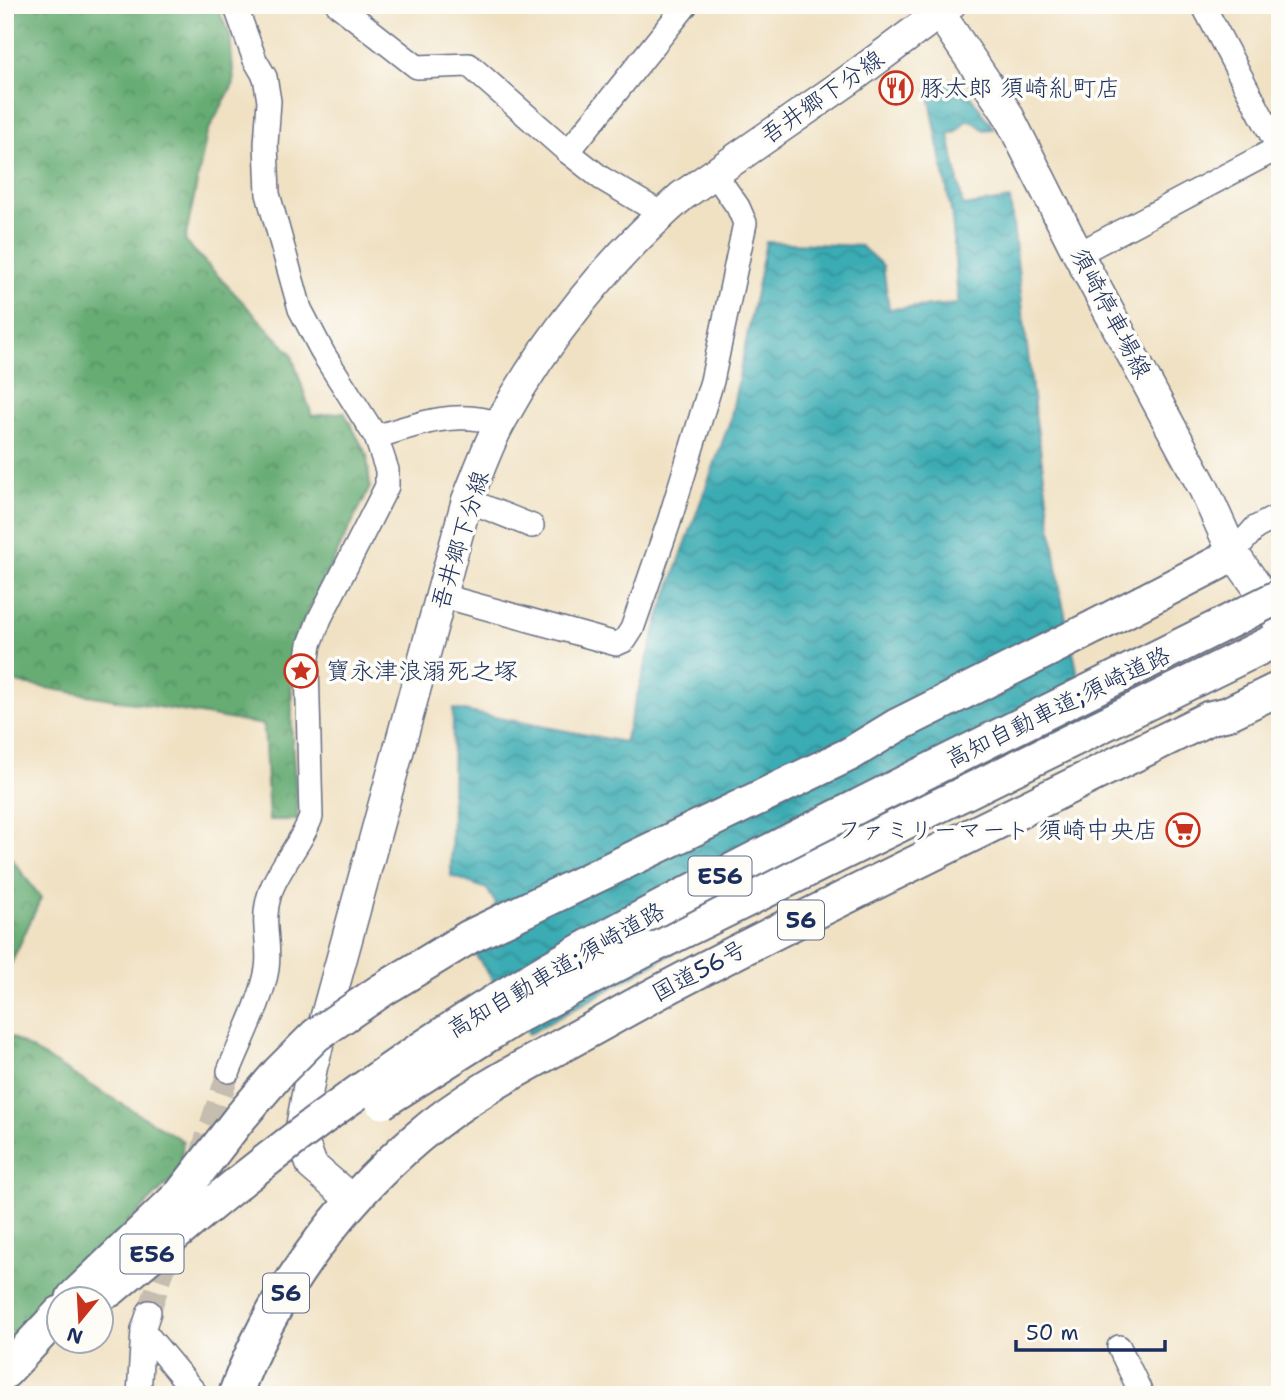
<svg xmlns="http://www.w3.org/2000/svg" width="1285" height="1400" font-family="'Shantell Sans','Klee One',sans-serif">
<defs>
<pattern id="forest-crowns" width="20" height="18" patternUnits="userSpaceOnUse" patternTransform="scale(1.75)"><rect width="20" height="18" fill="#66ac73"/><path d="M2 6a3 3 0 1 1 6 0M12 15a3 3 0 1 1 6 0" fill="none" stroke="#538c62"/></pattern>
<pattern id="water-waves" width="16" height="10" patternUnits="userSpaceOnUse" patternTransform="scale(1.75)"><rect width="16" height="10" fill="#3aacb3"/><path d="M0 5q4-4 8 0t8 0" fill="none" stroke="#308c95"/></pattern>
</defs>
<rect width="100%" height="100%" fill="#fdfcf7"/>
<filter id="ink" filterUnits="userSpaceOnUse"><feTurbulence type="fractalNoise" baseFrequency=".0143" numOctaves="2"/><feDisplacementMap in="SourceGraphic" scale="14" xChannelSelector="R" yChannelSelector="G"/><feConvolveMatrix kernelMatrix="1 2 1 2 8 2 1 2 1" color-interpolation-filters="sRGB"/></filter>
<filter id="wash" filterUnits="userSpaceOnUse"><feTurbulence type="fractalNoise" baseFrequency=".00686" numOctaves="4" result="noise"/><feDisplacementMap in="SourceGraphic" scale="28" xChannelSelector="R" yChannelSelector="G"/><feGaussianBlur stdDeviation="1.57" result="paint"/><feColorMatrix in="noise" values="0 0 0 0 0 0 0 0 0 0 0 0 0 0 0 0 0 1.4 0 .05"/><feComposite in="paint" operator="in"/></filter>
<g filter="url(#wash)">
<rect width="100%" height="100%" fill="#f0e1c3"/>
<g fill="url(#forest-crowns)" stroke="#406e68" stroke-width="2">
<polygon points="5,5 216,5 230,35 234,83 207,133 185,241 291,353 312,416 344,412 367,455 370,487 291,645 292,739 298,820 269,820 264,725 5,681"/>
<polygon points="5,850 41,898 5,977"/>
<polygon points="5,1033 183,1141 180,1171 5,1346"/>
</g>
<polygon fill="url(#water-waves)" stroke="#2a6e88" stroke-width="2" points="952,79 972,98 994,129 984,130 975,123 966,120 957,132 949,135 963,206 1010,199 1034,406 1061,595 1088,722 529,1034 473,951 496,904 487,889 451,876 453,709 624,742 660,614 730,421 766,242 861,246 883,266 889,309 958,304 952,216 928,89"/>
</g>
<g filter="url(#ink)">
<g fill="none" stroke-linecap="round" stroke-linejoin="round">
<g stroke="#c5bdaf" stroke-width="23" stroke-dasharray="23 11" stroke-linecap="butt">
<polyline points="200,1158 229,1071"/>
<polyline points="149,1312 174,1237"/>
</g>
<defs>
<g id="minor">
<polyline points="338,5 417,67 469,65 568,152 601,178 662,214"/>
<polyline points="1203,5 1280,151"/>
<polyline points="568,152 686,5"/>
<polyline points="1078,254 1278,148"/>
<path d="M376,437C416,424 458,409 499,424"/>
<polyline points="467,500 532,526"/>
<polyline points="1233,553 1255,528 1280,515"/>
<polyline points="443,596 616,644 625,640 632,629 669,522 712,381 745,223 738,207 715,174"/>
<path d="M229,1071C241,1041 262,1000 267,969C271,942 260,924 270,893C279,866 301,845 311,817L307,664L310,644L320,618L387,486V470L376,437L324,355L300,309L268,194L266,144L269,101L265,77L255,60L235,5"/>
<polyline points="143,1330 197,1395"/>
<polyline points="1119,1347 1142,1395"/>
<polyline points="139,1395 143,1330 149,1312"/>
</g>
<g id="major">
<polyline points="934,5 1007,113 1078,254 1204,489 1233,553 1266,599 1280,625"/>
<path d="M352,1200L312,1166L300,1133L312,1067L467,500C478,474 487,446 501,421C547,337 610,259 682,196L849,80L950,5"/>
</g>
<g id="highway">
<polyline points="1096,626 1218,563 1233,553"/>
<polyline points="647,949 1280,638"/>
<polyline points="110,1290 196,1217"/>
<polyline points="73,1298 181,1194"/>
<polyline points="5,1372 60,1313"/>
<path d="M235,1395C270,1298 338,1205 417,1138C476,1087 551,1053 619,1014C699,969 782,929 864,888C979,831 1094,775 1209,718L1227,714L1280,688"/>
</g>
</defs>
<use href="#minor" stroke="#666d81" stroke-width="26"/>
<use href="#major" stroke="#666d81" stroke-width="33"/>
<use href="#highway" stroke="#666d81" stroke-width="37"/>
<use href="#minor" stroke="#fff" stroke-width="23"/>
<use href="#major" stroke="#fff" stroke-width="30"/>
<use href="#highway" stroke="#fff" stroke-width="33"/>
<defs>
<g id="highway-bridge">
<polyline points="382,1102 518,1016 647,949"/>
<polyline points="181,1194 239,1119 279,1072 316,1035 382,990 469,937 850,754 896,726 1096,626"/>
<path d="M196,1217C319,1115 450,1023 589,946C692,889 797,837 902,784C1028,722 1154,659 1280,596"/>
</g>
</defs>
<use href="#highway-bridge" stroke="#666d81" stroke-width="37" stroke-linecap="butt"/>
<use href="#highway-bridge" stroke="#fff" stroke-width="33"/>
</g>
</g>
<defs>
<symbol id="restaurant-ring" viewBox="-11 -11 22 22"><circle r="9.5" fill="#fdfcf7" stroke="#c8321e" stroke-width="1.5"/><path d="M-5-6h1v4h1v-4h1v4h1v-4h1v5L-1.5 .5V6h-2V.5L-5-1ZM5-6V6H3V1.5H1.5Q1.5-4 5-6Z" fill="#c8321e"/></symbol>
<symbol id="sight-ring" viewBox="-11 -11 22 22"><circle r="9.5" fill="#fdfcf7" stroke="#c8321e" stroke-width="1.5"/><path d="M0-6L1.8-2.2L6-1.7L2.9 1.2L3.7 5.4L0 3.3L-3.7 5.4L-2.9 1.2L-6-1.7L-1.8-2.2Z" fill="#c8321e"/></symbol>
<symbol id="supermarket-ring" viewBox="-11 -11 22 22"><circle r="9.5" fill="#fdfcf7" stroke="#c8321e" stroke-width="1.5"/><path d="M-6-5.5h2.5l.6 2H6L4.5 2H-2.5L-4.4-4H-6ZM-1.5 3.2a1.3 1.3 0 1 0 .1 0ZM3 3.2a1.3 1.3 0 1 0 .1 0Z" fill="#c8321e"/></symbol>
</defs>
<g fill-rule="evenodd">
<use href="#restaurant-ring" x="877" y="69" width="38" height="38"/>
<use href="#sight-ring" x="282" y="652" width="38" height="38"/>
<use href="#supermarket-ring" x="1164" y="811" width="38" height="38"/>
</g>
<g text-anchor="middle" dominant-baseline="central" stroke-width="7" stroke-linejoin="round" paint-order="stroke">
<g fill="#fdfcf7" stroke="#5f6c8c" stroke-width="2">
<rect x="688.5" y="856.5" width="63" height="39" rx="5"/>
<rect x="778" y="900.5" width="46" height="39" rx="5"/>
<rect x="120.5" y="1234.5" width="63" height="39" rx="5"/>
<rect x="263" y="1273.5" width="46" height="39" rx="5"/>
</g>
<g font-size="23" font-weight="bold" fill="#1b2f5e">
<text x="720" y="876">E56</text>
<text x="801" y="920">56</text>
<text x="152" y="1254">E56</text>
<text x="286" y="1293">56</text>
</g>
<g font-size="24" fill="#1b2f5e" stroke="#fdfcf7" text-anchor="start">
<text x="920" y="88">豚太郎 須崎糺町店</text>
<text x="326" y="671">寶永津浪溺死之塚</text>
<text x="1158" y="830" text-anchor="end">ファミリーマート 須崎中央店</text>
</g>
<g font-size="24" fill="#1b2f5e" stroke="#fdfcf7">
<text transform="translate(822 97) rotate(-35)">吾井郷下分線</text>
<text transform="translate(1111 313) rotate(62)">須崎停車場線</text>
<text transform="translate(460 540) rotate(-73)">吾井郷下分線</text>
<text transform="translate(1058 707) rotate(-26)">高知自動車道;須崎道路</text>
<text transform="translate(556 970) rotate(-30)">高知自動車道;須崎道路</text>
<text transform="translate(699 971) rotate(-28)">国道56号</text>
</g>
</g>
<rect width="1285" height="1400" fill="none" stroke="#fdfcf7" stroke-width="28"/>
<g transform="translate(80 1320) rotate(198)"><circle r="33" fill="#fdfcf7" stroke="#a3aaba" stroke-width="2"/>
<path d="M0-5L12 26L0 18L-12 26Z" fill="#c8321e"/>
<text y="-10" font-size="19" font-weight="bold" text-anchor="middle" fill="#1b2f5e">N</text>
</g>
<path d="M1016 1340v10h149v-10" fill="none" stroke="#1b2f5e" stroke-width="3.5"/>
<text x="1026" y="1340" font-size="21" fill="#1b2f5e" stroke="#fdfcf7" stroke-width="5" paint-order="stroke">50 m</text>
</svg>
